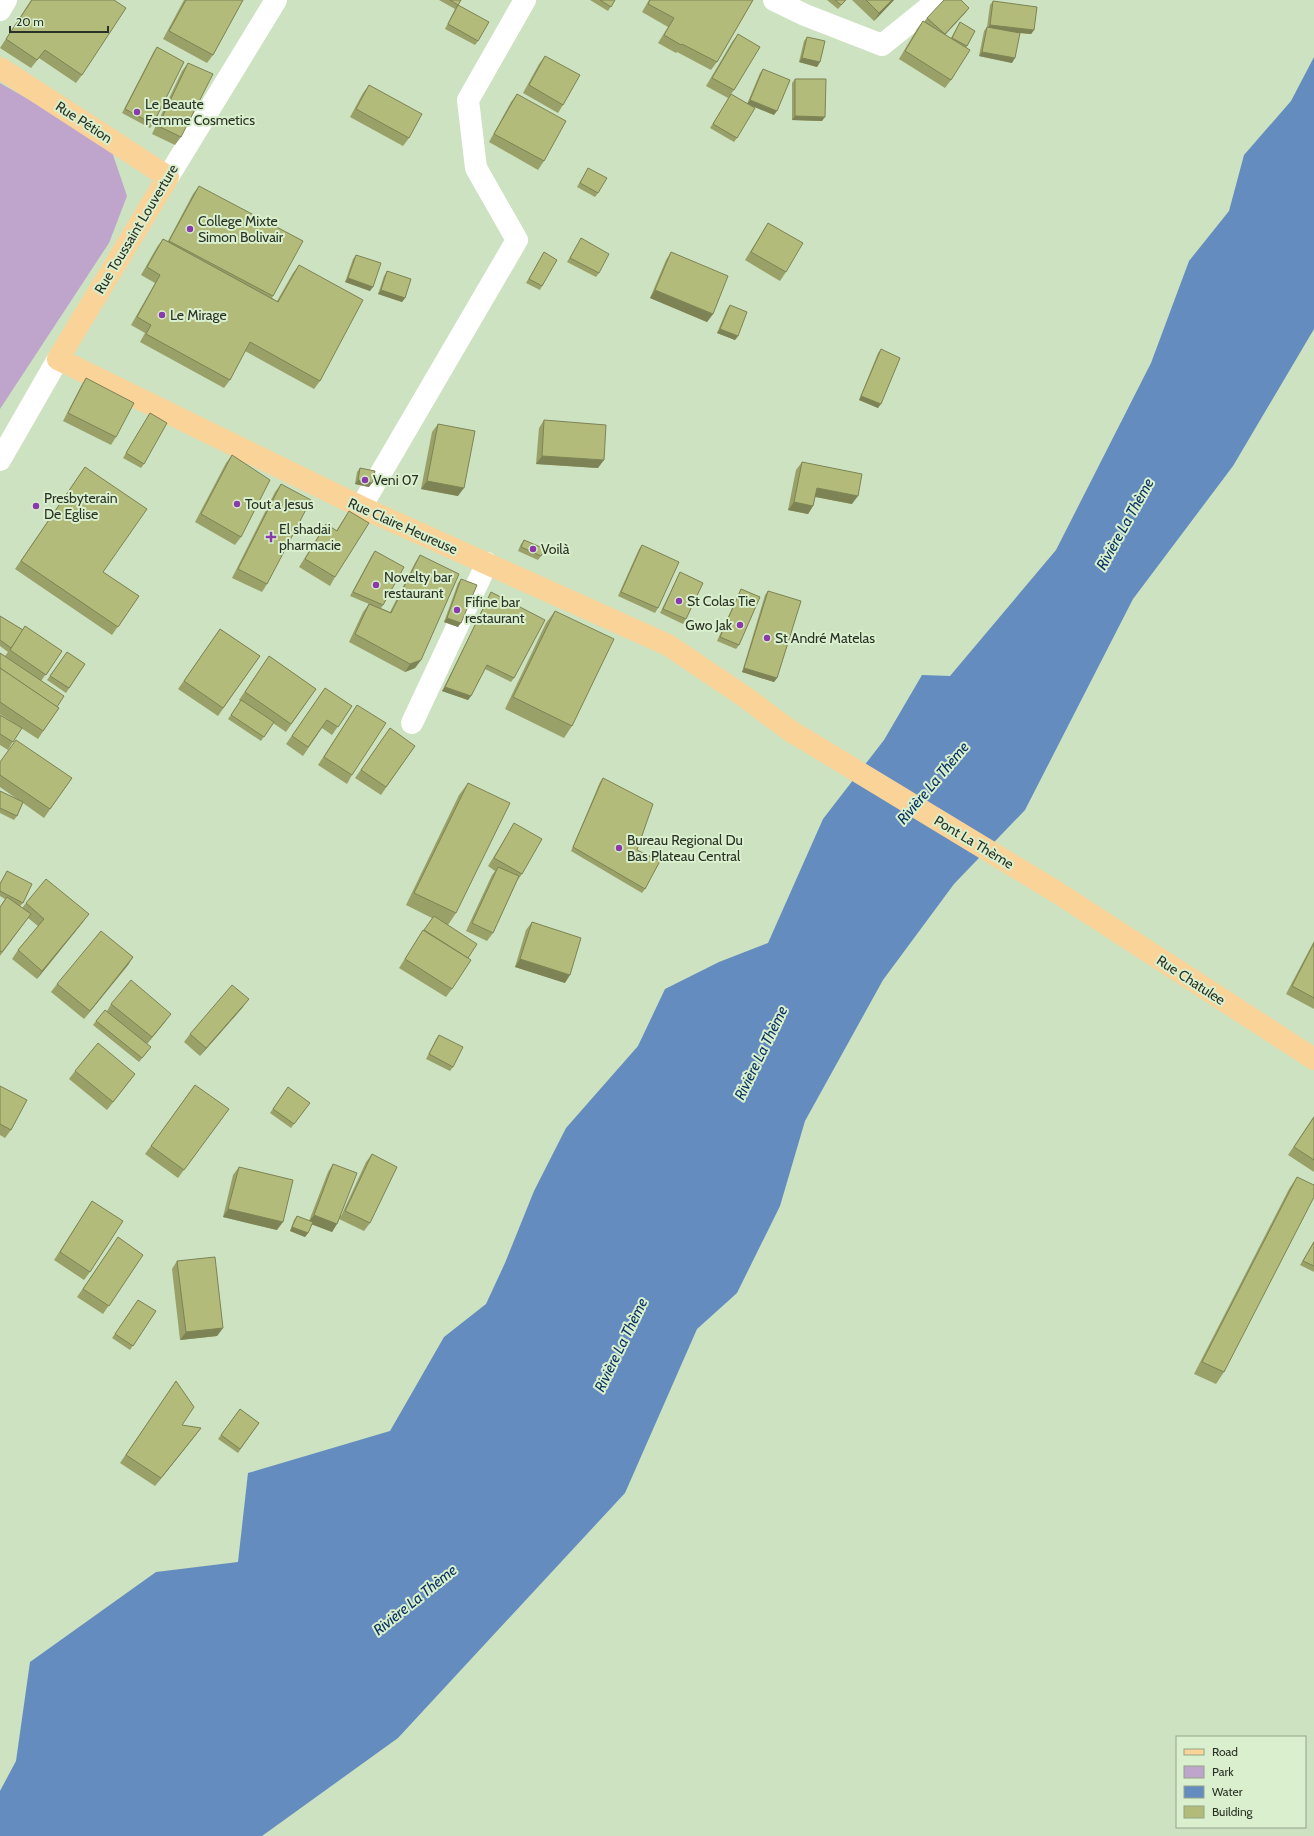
<svg xmlns="http://www.w3.org/2000/svg" width="1314" height="1836" font-family="Cabin,sans-serif">
<rect width="100%" height="100%" fill="#cce2c0"/>
<polygon fill="#bfa5cc" points="0,83 47,110 111,149 127,196 109,243 0,409"/>
<polygon fill="#648cbf" points="1314,57 1314,329 1233,466 1133,599 1025,810 954,884 883,980 805,1121 780,1206 737,1293 697,1329 625,1493 398,1738 262,1836 0,1836 0,1791 16,1761 30,1662 156,1572 238,1562 248,1473 390,1431 444,1337 486,1304 505,1263 534,1191 566,1128 638,1046 665,989 719,962 768,943 823,819 884,740 922,675 950,676 1056,550 1151,363 1189,261 1229,211 1244,155 1291,101"/>
<g fill="none" stroke-linecap="round" stroke-linejoin="round">
<g stroke="#fff" stroke-width="22">
<polyline points="774,0 805,15 882,45 938,0"/>
<polyline points="0,10 6,0"/>
<polyline points="168,177 276,0"/>
<polyline points="0,460 58,359"/>
<polyline points="361,507 517,240 476,168 468,100 525,0"/>
<polyline points="412,723 487,563"/>
</g>
<polyline stroke="#f9d398" stroke-width="22" points="0,68 168,177 58,359 361,507 668,645 745,697 789,730 1055,891 1314,1059"/>
</g>
<g fill="#99a168">
<polygon points="31,0 114,0 82,75 76,83 39,58 31,68 0,48"/>
<polygon points="184,0 243,0 213,55 207,63 163,39"/>
<polygon points="439,0 461,0 458,5 478,41 475,45 445,29 455,9"/>
<polygon points="590,0 615,0 608,11"/>
<polygon points="649,0 753,0 717,62 711,70 677,52 676,53 658,43 668,27 642,12"/>
<polygon points="827,0 846,0 838,9"/>
<polygon points="852,0 894,0 874,21"/>
<polygon points="993,1 1034,30 1031,34 1016,33 1012,63 979,56 984,31 987,27 990,5"/>
<polygon points="966,12 945,35 951,38 960,22 975,31 966,48 951,80 945,88 899,59 917,29 923,21 924,22 927,18"/>
<polygon points="738,34 734,90 728,98 706,86 732,42"/>
<polygon points="807,37 820,62 817,67 799,62 804,41"/>
<polygon points="157,47 153,124 150,128 122,113 154,51"/>
<polygon points="545,56 563,105 558,113 523,93 539,64"/>
<polygon points="188,63 181,137 175,145 152,134 182,71"/>
<polygon points="763,69 774,115 748,104 737,138 734,142 710,128 731,94 747,104 760,73"/>
<polygon points="795,79 822,121 792,120 792,83"/>
<polygon points="369,85 409,138 403,146 350,117 363,93"/>
<polygon points="517,94 544,161 538,170 489,142 511,102"/>
<polygon points="588,168 598,193 595,197 577,187"/>
<polygon points="199,186 273,296 272,298 277,301 293,273 299,265 320,381 314,389 245,351 230,380 224,388 140,342 145,333 131,325 155,283 141,275 157,247 163,239 168,241 193,194"/>
<polygon points="768,223 786,272 780,281 745,260 763,231"/>
<polygon points="581,238 599,273 596,277 567,262"/>
<polygon points="544,252 542,286 540,290 526,283"/>
<polygon points="671,252 713,314 707,322 650,298 666,260"/>
<polygon points="356,255 370,291 345,282 353,259"/>
<polygon points="387,271 405,298 402,302 378,294 384,276"/>
<polygon points="730,305 738,336 735,340 717,333 727,309"/>
<polygon points="881,349 878,408 859,400 878,353"/>
<polygon points="86,378 116,437 111,445 63,421 81,386"/>
<polygon points="150,413 144,464 141,468 123,458"/>
<polygon points="544,420 598,468 536,464 539,428"/>
<polygon points="438,424 458,496 421,489 432,432"/>
<polygon points="232,455 241,537 235,545 195,522 226,463"/>
<polygon points="802,462 852,504 815,497 813,506 808,514 788,510 796,470"/>
<polygon points="85,467 103,572 139,596 112,635 15,569"/>
<polygon points="360,468 369,487 355,484 357,472"/>
<polygon points="281,484 267,584 262,592 232,578 275,492"/>
<polygon points="349,511 335,577 330,586 299,567 326,524 336,531"/>
<polygon points="524,540 541,556 538,560 518,551 521,544"/>
<polygon points="642,545 658,608 655,613 618,596 639,549"/>
<polygon points="375,551 383,605 381,608 390,612 415,563 420,555 421,660 415,668 405,672 349,642 363,612 369,604 350,596 372,555"/>
<polygon points="680,572 686,619 683,624 660,613 678,576"/>
<polygon points="461,579 458,627 444,622 458,583"/>
<polygon points="741,589 739,645 736,649 717,641 739,593"/>
<polygon points="768,591 777,678 774,682 742,672 765,595"/>
<polygon points="491,592 514,678 511,682 485,669 471,696 468,700 442,691 489,597"/>
<polygon points="555,611 572,726 564,738 505,709 546,623"/>
<polygon points="0,616 23,630 62,651 41,681 57,707 59,708 38,739 21,728 8,750 0,745 0,715 14,723 0,714 0,653 5,656 8,652 0,646"/>
<polygon points="220,629 260,656 218,716 178,689"/>
<polygon points="67,652 85,664 66,693 47,680"/>
<polygon points="269,656 316,689 286,732 273,723 261,741 228,719 240,701 239,700"/>
<polygon points="325,688 352,706 332,735 322,728 303,756 286,744"/>
<polygon points="357,705 352,775 347,784 318,765"/>
<polygon points="390,728 415,746 381,795 355,778"/>
<polygon points="0,762 72,778 44,818 23,803 17,816 14,820 0,813 0,791 17,799 0,787"/>
<polygon points="603,778 637,850 645,889 642,893 571,851 600,782"/>
<polygon points="468,783 456,913 448,925 468,958 452,989 446,997 399,968 418,938 423,930 424,930 432,918 406,905 459,795"/>
<polygon points="514,823 522,874 517,881 493,933 487,941 466,931 492,875 495,871 488,866 509,832"/>
<polygon points="7,871 23,903 20,906 22,908 26,903 83,922 37,979 12,959 18,950 38,926 28,918 0,956 0,907 5,899 0,896 0,883"/>
<polygon points="532,922 565,983 515,967 526,930"/>
<polygon points="1314,941 1314,1009 1286,994"/>
<polygon points="133,957 128,965 84,1019 51,992 57,984"/>
<polygon points="111,1004 165,1022 147,1044 148,1051 139,1062 93,1025 96,1021 107,1011"/>
<polygon points="243,1007 200,1056 184,1042 190,1034"/>
<polygon points="439,1035 453,1067 450,1071 426,1059 436,1039"/>
<polygon points="75,1071 135,1074 129,1082 107,1110 69,1079"/>
<polygon points="195,1085 223,1117 178,1178 145,1154"/>
<polygon points="0,1086 11,1130 5,1138 0,1135"/>
<polygon points="288,1087 310,1103 291,1128 270,1113"/>
<polygon points="1314,1116 1314,1172 1288,1155"/>
<polygon points="372,1154 370,1223 364,1231 339,1219 332,1232 312,1224 308,1233 305,1237 290,1231 294,1220 297,1216 309,1221 328,1172 333,1164 341,1216 366,1162"/>
<polygon points="239,1167 277,1230 223,1217 233,1175"/>
<polygon points="1297,1177 1224,1372 1216,1384 1194,1374 1289,1189"/>
<polygon points="92,1201 90,1272 84,1280 54,1260"/>
<polygon points="118,1237 143,1255 103,1314 77,1297"/>
<polygon points="1314,1241 1314,1272 1300,1265"/>
<polygon points="177,1261 223,1328 217,1336 180,1340 172,1269"/>
<polygon points="138,1300 156,1311 130,1350 112,1338"/>
<polygon points="176,1381 182,1425 201,1428 195,1436 155,1486 120,1463"/>
<polygon points="240,1409 259,1423 238,1453 218,1439"/>
</g>
<g fill="#7d8355">
<polygon points="892,0 894,0 874,21 879,13"/>
<polygon points="969,8 966,12 942,38 945,34"/>
<polygon points="990,25 1034,30 1031,34 987,29"/>
<polygon points="982,52 1015,58 1012,63 979,56"/>
<polygon points="802,58 820,62 817,67 799,62"/>
<polygon points="750,100 777,111 774,115 747,104"/>
<polygon points="795,116 825,117 822,121 792,120"/>
<polygon points="348,278 373,287 370,291 345,282"/>
<polygon points="381,290 405,298 402,302 378,294"/>
<polygon points="655,290 713,314 707,322 650,298"/>
<polygon points="720,329 738,336 735,340 717,333"/>
<polygon points="861,396 881,404 878,408 859,400"/>
<polygon points="542,456 604,460 598,468 536,464"/>
<polygon points="358,480 372,483 369,487 355,484"/>
<polygon points="427,481 464,488 458,496 421,489"/>
<polygon points="817,488 858,496 852,504 811,496"/>
<polygon points="794,502 813,506 808,514 788,510"/>
<polygon points="447,618 461,623 458,627 444,622"/>
<polygon points="421,660 415,668 405,672 410,664"/>
<polygon points="744,668 777,678 774,682 742,672"/>
<polygon points="445,687 471,696 468,700 442,691"/>
<polygon points="89,914 83,922 37,979 42,971"/>
<polygon points="133,957 128,965 84,1019 90,1011"/>
<polygon points="520,959 570,975 565,983 515,967"/>
<polygon points="249,999 243,1007 200,1056 206,1048"/>
<polygon points="171,1014 165,1022 146,1045 152,1037"/>
<polygon points="228,1209 283,1222 277,1230 223,1217"/>
<polygon points="314,1215 337,1224 332,1232 308,1223"/>
<polygon points="292,1227 308,1233 305,1237 290,1231"/>
<polygon points="223,1328 217,1336 180,1340 186,1332"/>
<polygon points="201,1428 195,1436 155,1486 161,1478"/>
</g>
<g fill="#b2bb79" stroke="#7d8355">
<polygon points="32,0 114,0 126,8 82,75 45,50 37,60 6,39"/>
<polygon points="186,0 243,0 213,55 169,31"/>
<polygon points="450,0 461,0 458,5"/>
<polygon points="600,0 615,0 611,7"/>
<polygon points="650,0 753,0 717,62 682,44 681,45 664,35 674,18 648,4"/>
<polygon points="835,0 846,0 841,5"/>
<polygon points="866,0 892,0 879,13"/>
<polygon points="944,0 961,0 969,8 945,34 927,18"/>
<polygon points="993,1 1037,7 1034,30 990,25"/>
<polygon points="458,5 489,22 478,41 448,24"/>
<polygon points="923,21 970,50 951,80 905,51"/>
<polygon points="960,22 975,31 967,46 952,38"/>
<polygon points="987,27 1020,33 1015,58 982,52"/>
<polygon points="738,34 760,47 734,90 712,78"/>
<polygon points="807,37 825,41 820,62 802,58"/>
<polygon points="157,47 184,62 153,124 125,109"/>
<polygon points="545,56 580,75 563,105 529,85"/>
<polygon points="188,63 213,74 181,137 158,126"/>
<polygon points="763,69 790,80 777,111 750,100"/>
<polygon points="795,79 826,79 825,117 795,116"/>
<polygon points="369,85 422,114 409,138 356,109"/>
<polygon points="517,94 566,121 544,161 494,134"/>
<polygon points="731,94 755,108 737,138 713,124"/>
<polygon points="588,168 607,178 598,193 580,183"/>
<polygon points="199,186 303,241 273,296 169,241"/>
<polygon points="768,223 803,243 786,272 751,252"/>
<polygon points="581,238 609,254 599,273 570,258"/>
<polygon points="163,239 278,302 299,265 363,300 320,381 250,342 230,380 146,334 151,325 137,317 160,275 147,267"/>
<polygon points="544,252 557,260 542,286 529,279"/>
<polygon points="671,252 728,276 713,314 655,290"/>
<polygon points="356,255 381,263 373,287 348,278"/>
<polygon points="387,271 411,279 405,298 381,290"/>
<polygon points="730,305 747,312 738,336 720,329"/>
<polygon points="881,349 900,358 881,404 861,396"/>
<polygon points="86,378 134,403 116,437 68,413"/>
<polygon points="150,413 167,423 144,464 126,453"/>
<polygon points="544,420 606,425 604,460 542,456"/>
<polygon points="438,424 475,431 464,488 427,481"/>
<polygon points="232,455 270,480 241,537 201,514"/>
<polygon points="802,462 862,474 858,496 817,488 813,506 794,502"/>
<polygon points="85,467 147,509 103,572 139,596 118,627 21,561"/>
<polygon points="360,468 375,471 372,483 358,480"/>
<polygon points="281,484 311,500 267,584 238,569"/>
<polygon points="349,511 369,523 335,577 305,559 326,524 337,531"/>
<polygon points="524,540 545,549 541,556 521,547"/>
<polygon points="642,545 679,562 658,608 621,592"/>
<polygon points="375,551 404,567 383,605 353,592"/>
<polygon points="420,555 459,574 421,660 410,664 355,634 369,604 391,613"/>
<polygon points="680,572 703,583 686,619 663,609"/>
<polygon points="461,579 477,585 461,623 447,618"/>
<polygon points="741,589 760,597 739,645 720,637"/>
<polygon points="768,591 801,601 777,678 744,668"/>
<polygon points="491,592 545,620 514,678 487,665 471,696 445,687"/>
<polygon points="555,611 614,639 572,726 513,697"/>
<polygon points="0,616 23,630 11,648 0,640"/>
<polygon points="25,626 62,651 46,675 10,650"/>
<polygon points="220,629 260,656 223,708 184,681"/>
<polygon points="67,652 85,664 69,688 50,676"/>
<polygon points="0,653 64,696 57,707 0,668"/>
<polygon points="269,656 316,689 291,724 245,692"/>
<polygon points="0,668 59,708 43,731 0,702"/>
<polygon points="325,688 352,706 338,727 327,720 308,747 292,736"/>
<polygon points="241,700 274,722 264,737 231,715"/>
<polygon points="357,705 386,723 352,775 324,757"/>
<polygon points="0,715 22,728 13,742 0,734"/>
<polygon points="390,728 415,746 386,787 361,770"/>
<polygon points="16,740 72,778 50,809 0,775 0,762"/>
<polygon points="603,778 653,804 637,850 660,861 645,889 573,847"/>
<polygon points="468,783 510,803 456,913 414,893"/>
<polygon points="0,791 23,802 17,816 0,808"/>
<polygon points="514,823 542,839 522,874 494,858"/>
<polygon points="498,867 519,876 493,933 472,923"/>
<polygon points="7,871 32,884 23,903 0,891 0,884"/>
<polygon points="46,879 89,914 42,971 18,950 44,919 26,903"/>
<polygon points="7,897 31,914 2,952 0,951 0,907"/>
<polygon points="434,916 477,944 468,958 424,930"/>
<polygon points="532,922 581,938 570,975 520,959"/>
<polygon points="423,930 471,960 452,989 405,959"/>
<polygon points="101,931 133,957 90,1011 57,984"/>
<polygon points="1314,943 1314,998 1292,986"/>
<polygon points="131,980 171,1014 152,1037 111,1004"/>
<polygon points="232,985 249,999 206,1048 190,1034"/>
<polygon points="105,1010 151,1047 142,1058 96,1021"/>
<polygon points="439,1035 463,1047 453,1067 429,1054"/>
<polygon points="98,1043 135,1074 113,1102 75,1071"/>
<polygon points="195,1085 229,1109 184,1170 151,1146"/>
<polygon points="0,1086 27,1100 11,1130 0,1124"/>
<polygon points="288,1087 310,1103 294,1124 273,1109"/>
<polygon points="1314,1117 1314,1160 1294,1147"/>
<polygon points="372,1154 397,1167 370,1223 345,1211"/>
<polygon points="333,1164 357,1173 337,1224 314,1215"/>
<polygon points="239,1167 293,1180 283,1222 228,1209"/>
<polygon points="1297,1177 1314,1185 1314,1197 1224,1372 1202,1362"/>
<polygon points="92,1201 123,1221 90,1272 60,1252"/>
<polygon points="297,1216 313,1222 308,1233 292,1227"/>
<polygon points="118,1237 143,1255 109,1306 83,1289"/>
<polygon points="1314,1242 1314,1266 1303,1261"/>
<polygon points="215,1257 223,1328 186,1332 177,1261"/>
<polygon points="138,1300 156,1311 133,1346 115,1334"/>
<polygon points="176,1381 194,1407 182,1425 201,1428 161,1478 126,1455"/>
<polygon points="240,1409 259,1423 240,1449 221,1435"/>
</g>
<g fill="#8a3bab" stroke="#d9efcd" stroke-width="1.5">
<circle cx="137" cy="112" r="4"/>
<circle cx="190" cy="229" r="4"/>
<circle cx="162" cy="315" r="4"/>
<circle cx="365" cy="480" r="4"/>
<circle cx="237" cy="504" r="4"/>
<circle cx="36" cy="506" r="4"/>
<path d="M269 531h4v4h4v4h-4v4h-4v-4h-4v-4h4z"/>
<circle cx="533" cy="549" r="4"/>
<circle cx="376" cy="585" r="4"/>
<circle cx="679" cy="601" r="4"/>
<circle cx="457" cy="610" r="4"/>
<circle cx="740" cy="625" r="4"/>
<circle cx="767" cy="638" r="4"/>
<circle cx="619" cy="848" r="4"/>
</g>
<g text-anchor="middle" dominant-baseline="central" stroke-width="4" stroke-linejoin="round" paint-order="stroke">
<g font-size="14" fill="#2a3225" stroke="#d9efcd" text-anchor="start">
<text x="145" y="104">Le Beaute<tspan x="145" dy="16">Femme Cosmetics</tspan></text>
<text x="198" y="221">College Mixte<tspan x="198" dy="16">Simon Bolivair</tspan></text>
<text x="170" y="315">Le Mirage</text>
<text x="373" y="480">Veni 07</text>
<text x="44" y="498">Presbyterain<tspan x="44" dy="16">De Eglise</tspan></text>
<text x="245" y="504">Tout a Jesus</text>
<text x="279" y="529">El shadai<tspan x="279" dy="16">pharmacie</tspan></text>
<text x="541" y="549">Voilà</text>
<text x="384" y="577">Novelty bar<tspan x="384" dy="16">restaurant</tspan></text>
<text x="687" y="601">St Colas Tie</text>
<text x="465" y="602">Fifine bar<tspan x="465" dy="16">restaurant</tspan></text>
<text x="732" y="625" text-anchor="end">Gwo Jak</text>
<text x="775" y="638">St André Matelas</text>
<text x="627" y="840">Bureau Regional Du<tspan x="627" dy="16">Bas Plateau Central</tspan></text>
</g>
<g font-size="14" fill="#2a3225" stroke="#d9efcd">
<text transform="translate(84 122) rotate(33)">Rue Pétion</text>
<text transform="translate(136 229) rotate(-59)">Rue Toussaint Louverture</text>
<text transform="translate(403 526) rotate(24)">Rue Claire Heureuse</text>
<text transform="translate(974 842) rotate(31)">Pont La Thème</text>
<text transform="translate(1191 980) rotate(33)">Rue Chatulee</text>
</g>
<g font-size="15" font-style="italic" fill="#083362" stroke="#d9efcd">
<text transform="translate(1125 524) rotate(-61)">Rivière La Thème</text>
<text transform="translate(933 783) rotate(-50)">Rivière La Thème</text>
<text transform="translate(761 1053) rotate(-64)">Rivière La Thème</text>
<text transform="translate(621 1345) rotate(-64)">Rivière La Thème</text>
<text transform="translate(415 1600) rotate(-39)">Rivière La Thème</text>
</g>
</g>
<rect x="1176" y="1736" width="130" height="92" fill="#d9efcd" stroke="#93a38a"/>
<rect x="1184" y="1749" width="20" height="6" fill="#f9d398" stroke="#93a38a"/>
<text x="1212" y="1756" font-size="12" fill="#2a3225">Road</text>
<rect x="1184" y="1766" width="20" height="12" fill="#bfa5cc" stroke="#93a38a"/>
<text x="1212" y="1776" font-size="12" fill="#2a3225">Park</text>
<rect x="1184" y="1786" width="20" height="12" fill="#648cbf" stroke="#93a38a"/>
<text x="1212" y="1796" font-size="12" fill="#2a3225">Water</text>
<rect x="1184" y="1806" width="20" height="12" fill="#b2bb79" stroke="#93a38a"/>
<text x="1212" y="1816" font-size="12" fill="#2a3225">Building</text>
<path d="M10 26v6h98v-6" fill="none" stroke="#2a3225" stroke-width="2"/>
<text x="16" y="26" font-size="12" fill="#2a3225" stroke="#d9efcd" stroke-width="3" paint-order="stroke">20 m</text>
</svg>
